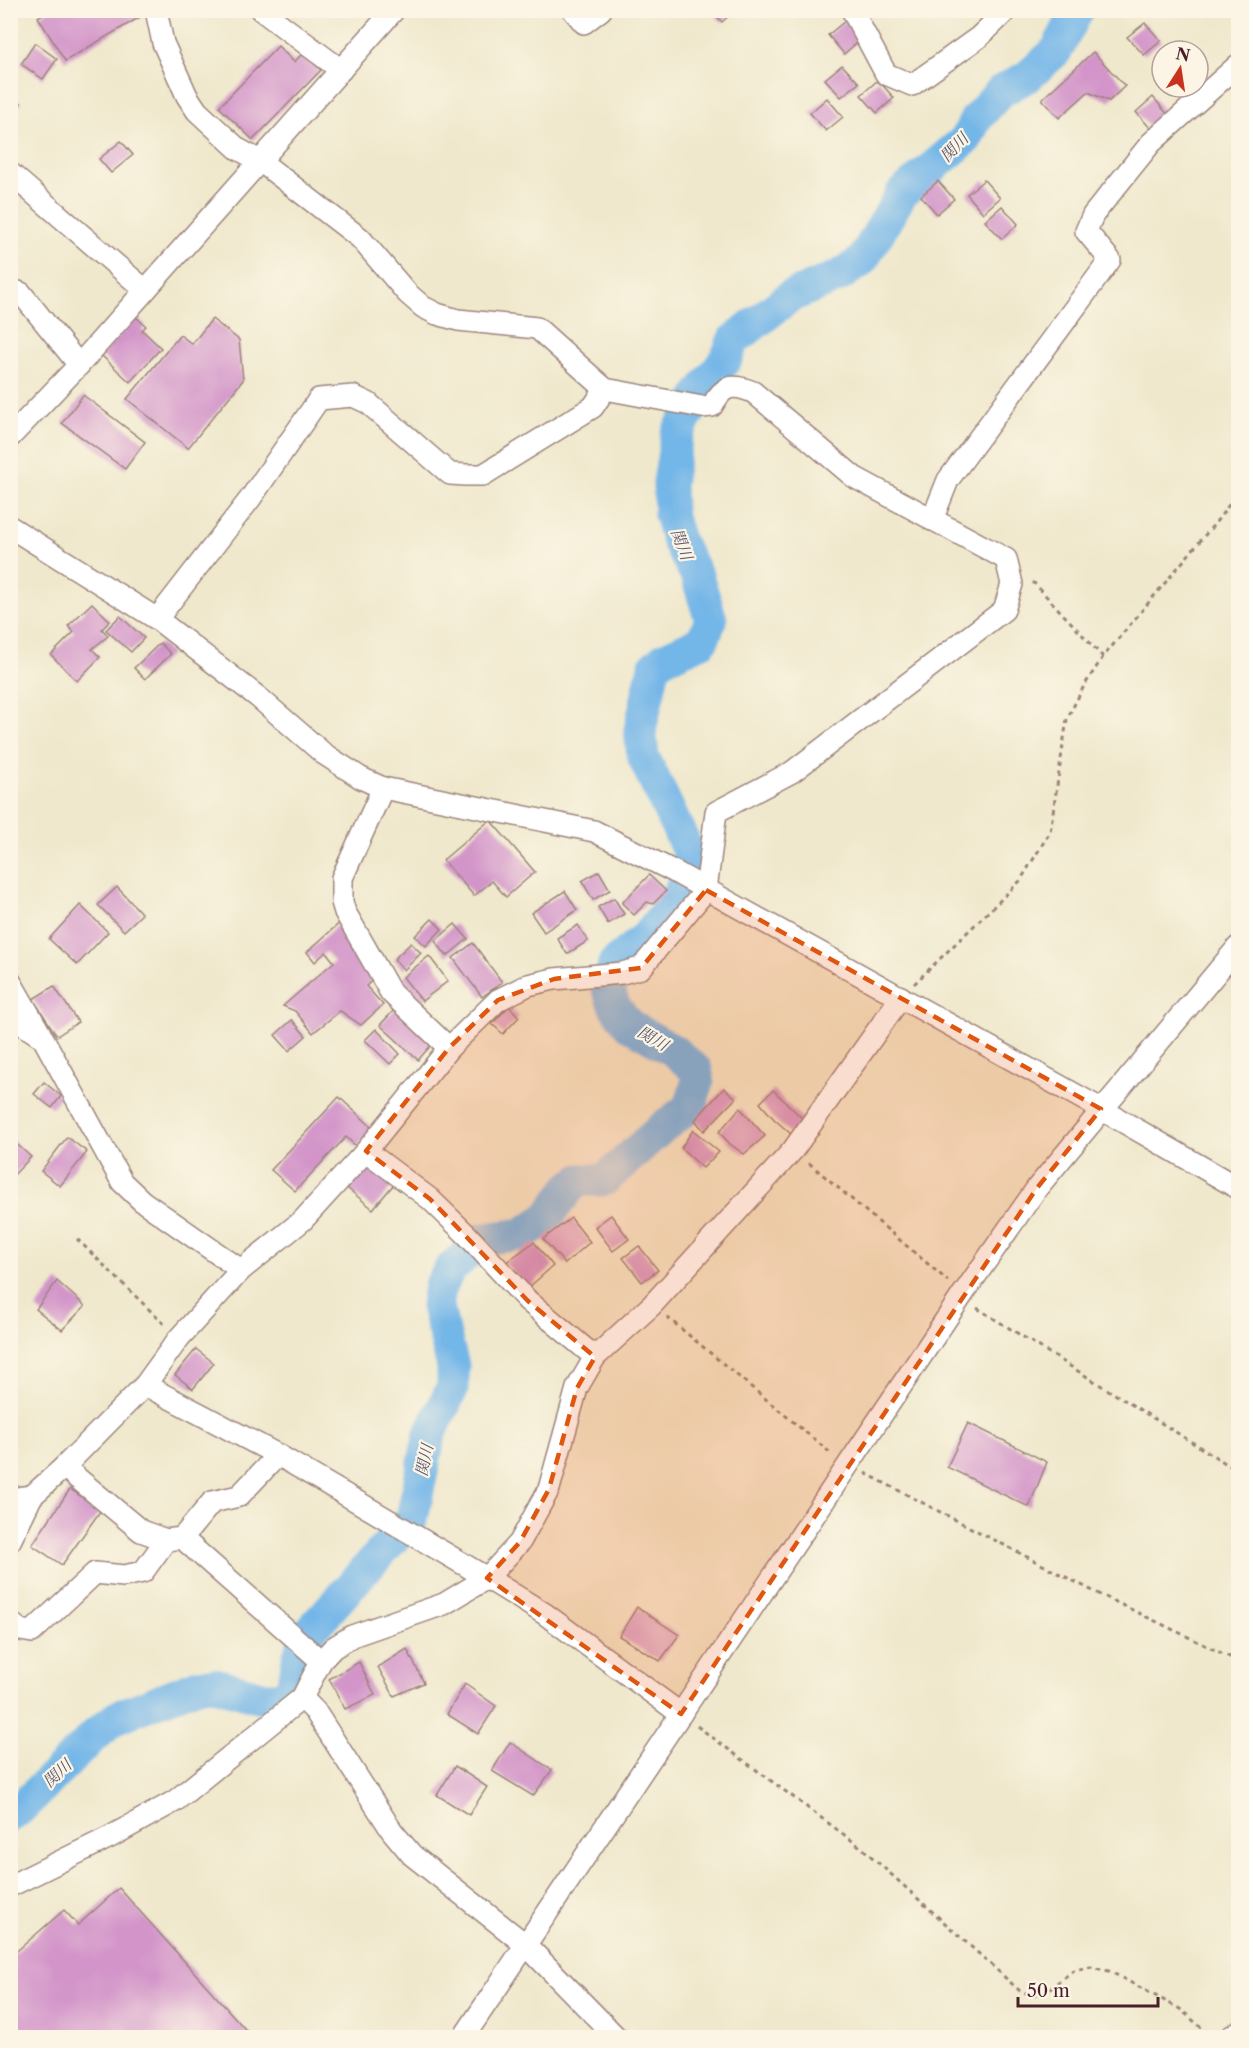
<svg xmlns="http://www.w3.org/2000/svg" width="1249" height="2048" font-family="'Libre Caslon Text','Noto Serif JP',serif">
<rect width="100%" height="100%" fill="#fcf5e5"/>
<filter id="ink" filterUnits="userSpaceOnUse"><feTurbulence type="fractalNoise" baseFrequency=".0167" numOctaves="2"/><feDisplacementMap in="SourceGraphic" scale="12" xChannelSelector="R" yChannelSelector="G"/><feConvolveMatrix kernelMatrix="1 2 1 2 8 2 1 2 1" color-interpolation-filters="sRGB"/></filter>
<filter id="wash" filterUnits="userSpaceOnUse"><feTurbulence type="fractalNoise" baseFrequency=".008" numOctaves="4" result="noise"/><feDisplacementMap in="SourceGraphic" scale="24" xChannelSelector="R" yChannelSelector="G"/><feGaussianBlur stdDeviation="1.35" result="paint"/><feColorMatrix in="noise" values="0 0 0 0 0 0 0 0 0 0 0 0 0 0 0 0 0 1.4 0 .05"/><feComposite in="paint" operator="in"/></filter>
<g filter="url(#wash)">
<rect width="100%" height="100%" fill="#efe8cc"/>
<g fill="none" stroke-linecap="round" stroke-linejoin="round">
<polyline stroke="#73b6e8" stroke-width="33" points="10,1816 20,1809 99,1731 117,1717 198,1685 215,1684 265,1698 280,1698 292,1689 299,1655 309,1632 412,1518 430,1434 453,1387 453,1366 437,1306 440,1286 450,1269 484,1239 522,1234 546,1219 570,1187 580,1180 604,1180 663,1127 686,1110 692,1101 698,1080 696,1070 674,1051 629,1025 615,1007 608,989 614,964 645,938 677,898 694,863 643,756 640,730 654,667 663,659 702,641 711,620 697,576 678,541 670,514 669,483 677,434 699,395 726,359 733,341 789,297 839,276 862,261 902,193 966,139 976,119 1001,91 1027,77 1056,51 1078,10"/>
</g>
<g id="blocks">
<g fill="#d395c9">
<polygon points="49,10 145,10 147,13 65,61 38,17"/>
<polygon points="711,10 735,10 722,22"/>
<polygon points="845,21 861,39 844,54 828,35"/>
<polygon points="1145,23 1161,41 1144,55 1127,37"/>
<polygon points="35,43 57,59 43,79 21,64"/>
<polygon points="278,46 294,62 303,53 321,70 253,140 219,107"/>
<polygon points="1093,52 1125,86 1109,101 1088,92 1059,118 1042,99"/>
<polygon points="842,65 859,83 841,97 825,79"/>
<polygon points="878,80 894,98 877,113 861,95"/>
<polygon points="10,97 21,103 10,119"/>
<polygon points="1153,97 1169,116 1152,130 1136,112"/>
<polygon points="827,98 843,117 826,131 810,113"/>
<polygon points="121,141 133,155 111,173 99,159"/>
<polygon points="984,180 1000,198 983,213 967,194"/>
<polygon points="938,181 954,199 937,214 921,196"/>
<polygon points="1002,206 1018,224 1002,239 985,221"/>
<polygon points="136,317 146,326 142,330 161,348 130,382 101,355"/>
<polygon points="212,319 239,340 243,380 188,448 127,399 180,335 192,344"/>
<polygon points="83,395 145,442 125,469 62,423"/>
<polygon points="92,603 110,621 102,629 108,636 92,649 100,657 77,681 51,655 74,632 68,626"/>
<polygon points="120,616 144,638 131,652 106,630"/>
<polygon points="160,643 171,654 145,679 134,668"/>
<polygon points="490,820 535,872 506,897 492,881 474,896 443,860"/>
<polygon points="599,871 610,890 593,900 582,881"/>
<polygon points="649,875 666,891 653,904 647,902 634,915 622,903"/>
<polygon points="117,887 142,914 124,931 98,905"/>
<polygon points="565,891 577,910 544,932 531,913"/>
<polygon points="614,898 624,914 608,924 598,907"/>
<polygon points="80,905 108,932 77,965 49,939"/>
<polygon points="432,919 442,929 426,946 415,936"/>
<polygon points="343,920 375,978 366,986 383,1005 361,1025 340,1011 313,1033 295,1011 283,1006 334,962 326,952 315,962 307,952"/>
<polygon points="455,924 468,939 447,956 435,941"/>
<polygon points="578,925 588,941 567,954 557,938"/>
<polygon points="411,943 421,953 404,970 394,959"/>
<polygon points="473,943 502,982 482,997 453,958"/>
<polygon points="429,956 448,981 422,1001 403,977"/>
<polygon points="54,986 78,1022 57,1036 33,999"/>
<polygon points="509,1006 519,1017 503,1034 492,1024"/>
<polygon points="396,1008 434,1042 418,1060 380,1025"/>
<polygon points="292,1020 306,1036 289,1051 275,1035"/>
<polygon points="376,1029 400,1054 390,1064 365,1040"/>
<polygon points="44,1082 61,1096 52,1108 34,1094"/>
<polygon points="724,1088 736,1098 704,1131 695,1120"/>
<polygon points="773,1090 804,1120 791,1134 774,1119 760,1103"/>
<polygon points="339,1097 374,1129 357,1147 346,1137 295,1191 271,1170"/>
<polygon points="740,1108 765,1136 744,1154 730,1144 719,1132"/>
<polygon points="693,1130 719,1152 703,1168 681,1148"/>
<polygon points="67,1137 87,1152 60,1186 41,1171"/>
<polygon points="10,1138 31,1157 10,1179"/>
<polygon points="368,1162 394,1184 373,1209 347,1188"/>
<polygon points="611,1215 629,1239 613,1251 595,1227"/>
<polygon points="571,1218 590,1242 565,1264 543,1239"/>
<polygon points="534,1242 553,1266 528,1288 505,1263"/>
<polygon points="639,1246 658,1270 642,1282 623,1258"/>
<polygon points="57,1281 85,1306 62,1330 36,1309"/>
<polygon points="196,1349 214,1363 193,1389 175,1375"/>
<polygon points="968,1423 1047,1462 1029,1507 947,1467"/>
<polygon points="70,1489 101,1510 62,1565 32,1545"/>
<polygon points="637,1607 679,1635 660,1661 619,1636"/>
<polygon points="407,1649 424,1683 394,1696 378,1667"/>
<polygon points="359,1662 375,1695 345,1709 329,1679"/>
<polygon points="465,1684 496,1706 478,1734 447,1714"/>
<polygon points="510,1742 552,1770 533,1796 492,1771"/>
<polygon points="455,1766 487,1787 469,1815 437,1795"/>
<polygon points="119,1888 253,2038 10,2038 10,1957 64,1910 78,1925"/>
</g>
</g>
</g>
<g filter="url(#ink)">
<use href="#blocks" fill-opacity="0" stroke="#9c847c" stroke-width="1.5"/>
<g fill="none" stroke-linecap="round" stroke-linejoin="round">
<defs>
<g id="minor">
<polyline points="261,10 341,70"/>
<polyline points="573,10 584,23 601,10"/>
<polyline points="852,10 886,74 912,85 979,37 1007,10"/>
<polyline points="10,173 145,290"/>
<polyline points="10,289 21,293 79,365"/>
<polyline points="10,437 79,365 394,10"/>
<polyline points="932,520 948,480 1110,260 1086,231 1093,215 1151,143 1238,65"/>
<polyline points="10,527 157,619 258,697 324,754 361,778 383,788 594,831 675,872 1101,1109 1238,1188"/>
<polyline points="157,619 250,499 319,399 353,396 368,403 450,474 466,475 483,475 593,407 605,389"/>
<polyline points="383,788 342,878 342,902 345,912 391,993 449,1048"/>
<polyline points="10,981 40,1033"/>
<polyline points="10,1016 43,1038 122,1182 142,1201 241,1270"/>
<polyline points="366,1151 430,1199 468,1236 528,1301 595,1357"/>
<polyline points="145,1385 278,1455 487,1578 545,1614 681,1714"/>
<polyline points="64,1467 141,1531 166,1540 182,1538 321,1661"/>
<polyline points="10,1499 32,1496"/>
<polyline points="182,1538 212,1502 239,1496 278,1455"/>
<path d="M10,1541L32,1496L64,1467L145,1385L179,1338L241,1270L303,1220L366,1151L449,1048L498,1000L528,985L554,979L622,973L641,968L706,890L716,812L792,772L1004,610L1012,584L1006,559L854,477L753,392C731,383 723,386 712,406L702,407L605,389L537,328L458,320L437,314L423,307L407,293L360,238L260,161L238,149L197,111L187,96L163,43L156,10"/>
<polyline points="10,1622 20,1630 32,1632 95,1573 124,1576 143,1572 166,1540"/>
<polyline points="302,1698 315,1711 392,1831 412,1855 526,1945 617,2038"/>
<polyline points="10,1886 110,1837 175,1801 302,1698 321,1661 333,1648 352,1636 444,1604 487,1578 520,1542 549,1489 577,1388 595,1357 652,1305 793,1150 901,997"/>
<polyline points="463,2038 963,1294 1037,1188 1238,947"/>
<polyline points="1229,2038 1238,2032"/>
</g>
</defs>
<use href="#minor" stroke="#9c847c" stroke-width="24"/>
<g stroke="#9c847c" stroke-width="3" stroke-dasharray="4.5 4.5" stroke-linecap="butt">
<polyline points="1032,583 1034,583 1103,657"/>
<polyline points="914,984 1020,881 1050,832 1067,719 1084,686 1103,657 1216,522 1238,493"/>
<polyline points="809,1163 948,1281"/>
<polyline points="77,1239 165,1325"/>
<polyline points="977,1308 1238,1471"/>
<polyline points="667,1317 833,1455"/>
<polyline points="865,1473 1093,1591 1238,1661"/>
<polyline points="697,1726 862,1848 1020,1991 1032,1995 1045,1992 1074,1970 1091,1967 1109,1971 1180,2009 1211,2036"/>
</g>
<use href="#minor" stroke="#fff" stroke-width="21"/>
</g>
</g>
<path fill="#e0560e" fill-opacity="0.2" stroke="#e0560e" stroke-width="4.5" stroke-dasharray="12 8" stroke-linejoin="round" d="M706,890L1101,1109L1037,1188L681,1714L487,1578L520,1542L549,1489L577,1388L595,1357L528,1301L430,1199L366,1151L449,1048L498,1000L554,979L641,968Z"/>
<g text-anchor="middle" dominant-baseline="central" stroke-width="4.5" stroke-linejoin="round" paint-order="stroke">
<g font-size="16" font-style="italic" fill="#58546d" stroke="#fcf5e5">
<text transform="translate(954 147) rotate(-46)">関川</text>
<text transform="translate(682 544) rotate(69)">関川</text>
<text transform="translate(653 1038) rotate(30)">関川</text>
<text transform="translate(424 1460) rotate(-78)">関川</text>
<text transform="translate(57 1773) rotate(-43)">関川</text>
</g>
</g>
<rect width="1249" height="2048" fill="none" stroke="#fcf5e5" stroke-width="36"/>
<g transform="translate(1180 69) rotate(12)"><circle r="28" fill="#fcf5e5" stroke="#b59f9b" stroke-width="1.5"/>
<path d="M0-4.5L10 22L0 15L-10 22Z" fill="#c8321e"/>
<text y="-9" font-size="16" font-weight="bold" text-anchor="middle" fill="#4a1f2b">N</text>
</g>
<path d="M1018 1997v9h140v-9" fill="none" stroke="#4a1f2b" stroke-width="3"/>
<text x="1027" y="1997" font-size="18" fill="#4a1f2b" stroke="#fcf5e5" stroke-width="4.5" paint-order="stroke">50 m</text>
</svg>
